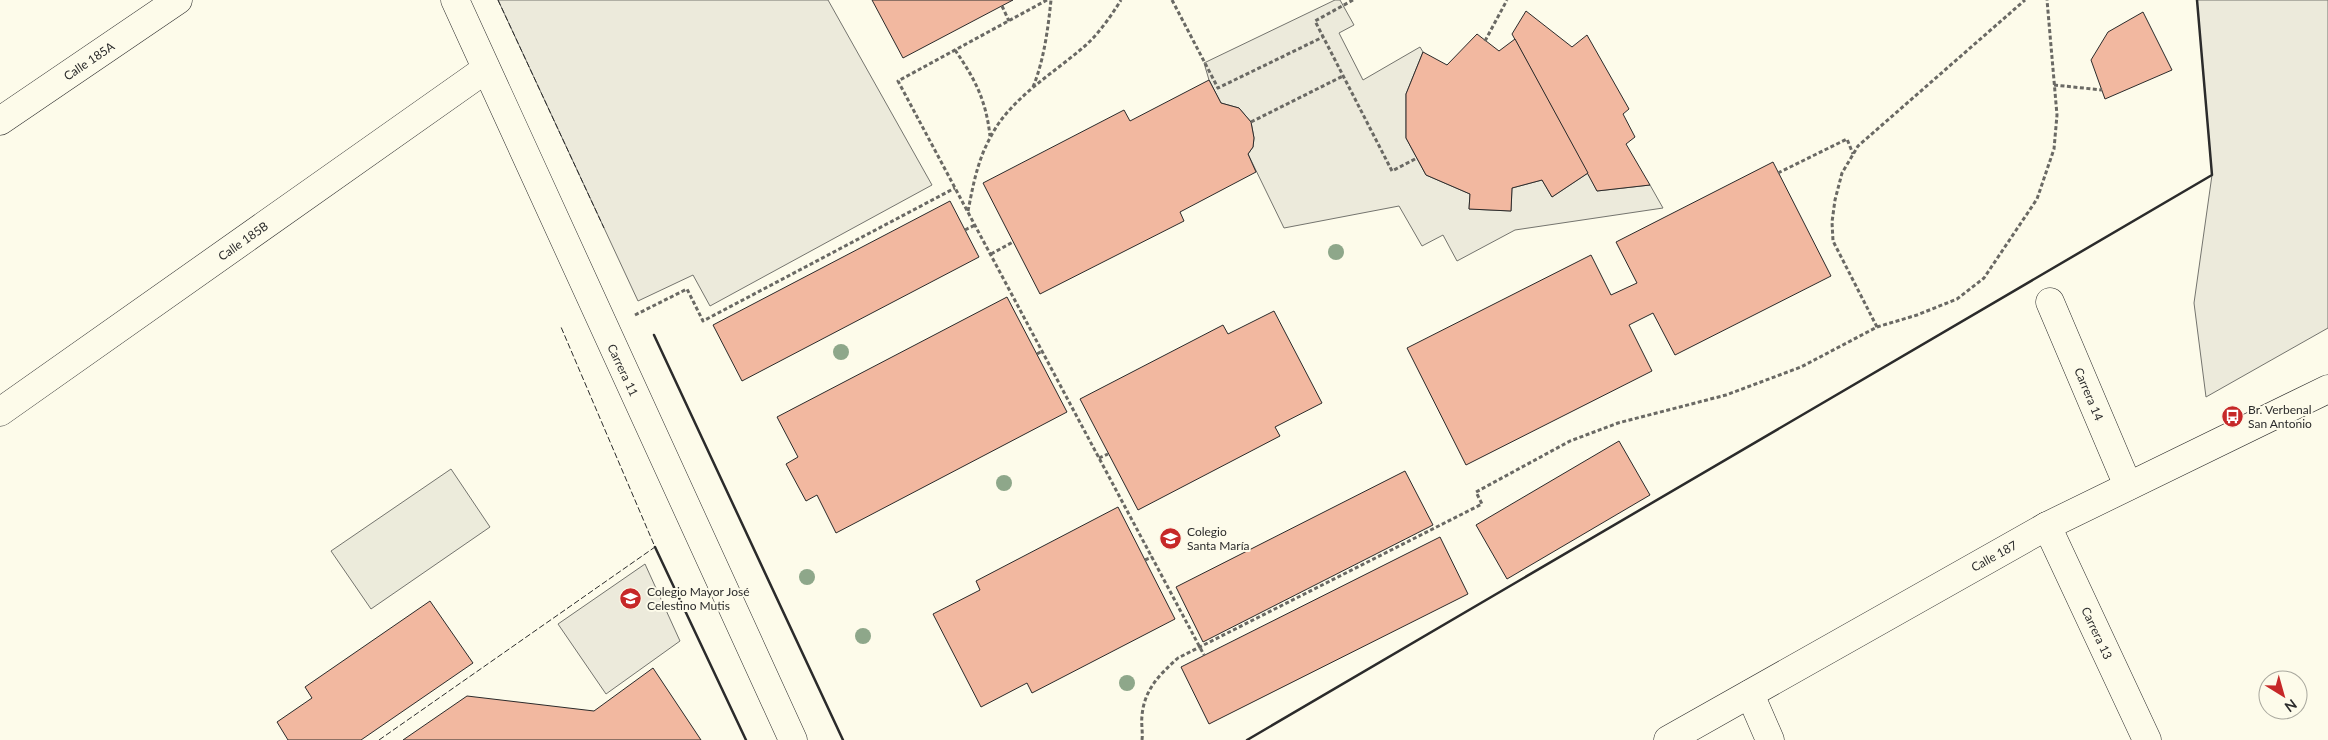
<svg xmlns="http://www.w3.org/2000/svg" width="2328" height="740" font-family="Lato,sans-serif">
<rect width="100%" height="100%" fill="#fdfbea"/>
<polygon fill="#ecebdb" stroke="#74746e" points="451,469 490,527 371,609 331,551"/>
<g fill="#eceadb" stroke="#74746e">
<polygon points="498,0 828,0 932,185 710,306 693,275 638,301"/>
<polygon points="1335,0 1340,0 1354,25 1339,33 1363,80 1420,47 1423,52 1406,94 1406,138 1426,175 1470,194 1469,209 1511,211 1512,188 1542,180 1552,197 1588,173 1597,191 1650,185 1663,208 1515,230 1457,261 1443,235 1422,246 1399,206 1284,228 1248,154 1253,147 1254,138 1251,122 1239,108 1221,103 1209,80 1204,63"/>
<polygon points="2197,0 2328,0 2328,328 2206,397 2194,303 2212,175"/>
<polygon points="645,564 680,641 606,694 558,624"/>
</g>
<g fill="#f2b8a0" stroke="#2b2b2b">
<polygon points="872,0 1013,0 903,58"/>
<polygon points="1526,11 1572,47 1587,35 1629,109 1623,114 1635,137 1626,144 1650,185 1597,191 1512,34"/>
<polygon points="2143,12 2172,70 2105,99 2091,60 2108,32"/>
<polygon points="1477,34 1499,51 1515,39 1588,173 1552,197 1542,180 1512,188 1511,211 1469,209 1470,194 1426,175 1406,138 1406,94 1423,52 1447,65"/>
<polygon points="1209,80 1221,103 1239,108 1251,122 1254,138 1253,147 1248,154 1256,172 1180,212 1184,221 1040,294 983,183 1124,110 1130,121"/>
<polygon points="1773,162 1831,276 1675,355 1653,313 1629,325 1652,371 1466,465 1407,348 1591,255 1611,295 1637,283 1616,242"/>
<polygon points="950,201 979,257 742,381 713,325"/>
<polygon points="1007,297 1067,412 836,533 817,495 806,501 786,464 798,457 777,417"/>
<polygon points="1274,311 1322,403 1275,427 1280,436 1138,510 1080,399 1223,325 1228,334"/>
<polygon points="1619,441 1650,495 1507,579 1476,525"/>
<polygon points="1405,471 1433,525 1203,642 1176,587"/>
<polygon points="1118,507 1175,619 1032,693 1027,683 981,707 933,614 980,590 976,581"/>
<polygon points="1440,537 1468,594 1209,724 1181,667"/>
<polygon points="430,601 473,663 361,740 288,740 277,722 312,698 305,687"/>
<polygon points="653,668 701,740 403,740 467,696 594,711"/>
</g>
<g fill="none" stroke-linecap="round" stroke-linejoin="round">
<defs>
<g id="minor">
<polyline points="455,0 793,740"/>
<polyline points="0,121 178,0"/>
<polyline points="2050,302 2128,486"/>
<polyline points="0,412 486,69"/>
<polyline points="2047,526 2147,740"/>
<polyline points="1750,694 1770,740"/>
</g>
<polyline id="tertiary" points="1668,740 2047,526 2328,389"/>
</defs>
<use href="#minor" stroke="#2b2b2b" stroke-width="29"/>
<use href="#tertiary" stroke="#2b2b2b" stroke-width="29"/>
<g stroke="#6a6964" stroke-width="3" stroke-dasharray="4 2.5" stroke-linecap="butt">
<polyline points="1047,0 898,81 1204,655"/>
<polyline points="1172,0 1218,88 1323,37"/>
<polyline points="1353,0 1315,21 1392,171 1417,158"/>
<polyline points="1002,6 1009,21"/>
<polyline points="1485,41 1507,0"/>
<path d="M955,50C975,79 986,100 990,136"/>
<polyline points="2054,85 2102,90"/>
<path d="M1033,87C1044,60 1048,29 1051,0"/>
<polyline points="1251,122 1343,76"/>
<polyline points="1778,173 1847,139 1853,154"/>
<path d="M968,211C973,186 977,162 990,138C1010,98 1053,74 1086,45C1100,32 1111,16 1121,0"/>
<polyline points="965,230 975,225"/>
<polyline points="991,254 1013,242"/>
<polyline points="635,315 687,289 703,321 955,188"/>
<polyline points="1877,327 1833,241 1832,222 1835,200 1842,173 1858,146 2025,0"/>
<polyline points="1037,354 1042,351"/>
<polyline points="1099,458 1108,454"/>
<polyline points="1145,560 1152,557"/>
<path d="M1142,740C1143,732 1141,724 1142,716C1144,690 1159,675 1178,658L1482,504L1476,492L1570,441L1618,423L1726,395L1801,367L1877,327L1917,315L1957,299L1984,278L2037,199L2054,149L2057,115L2047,0"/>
</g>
<use href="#minor" stroke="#fdfbea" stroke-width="28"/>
<use href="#tertiary" stroke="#fdfbea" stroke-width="28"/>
<g stroke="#2b2b2b" stroke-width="1" stroke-dasharray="6 2.5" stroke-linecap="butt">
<polyline points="498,0 604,228"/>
<polyline points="379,740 655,547 561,327"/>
</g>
<g stroke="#2b2b2b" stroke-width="2.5">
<polyline points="654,335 843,740"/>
<polyline points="655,547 746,740"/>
<polyline points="1247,740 2212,175 2197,0"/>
</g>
</g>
<g fill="#8ea78a">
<circle cx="1336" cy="252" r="8"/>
<circle cx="841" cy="352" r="8"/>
<circle cx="1004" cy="483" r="8"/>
<circle cx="807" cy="577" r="8"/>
<circle cx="863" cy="636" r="8"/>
<circle cx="1127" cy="683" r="8"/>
</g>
<defs>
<symbol id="bus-disc" viewBox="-11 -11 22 22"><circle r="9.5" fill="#c62828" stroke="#fdfbea"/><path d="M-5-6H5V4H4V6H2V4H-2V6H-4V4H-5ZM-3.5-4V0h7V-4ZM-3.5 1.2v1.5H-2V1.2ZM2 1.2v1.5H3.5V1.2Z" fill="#fff"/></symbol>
<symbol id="school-disc" viewBox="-11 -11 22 22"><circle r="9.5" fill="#c62828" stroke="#fdfbea"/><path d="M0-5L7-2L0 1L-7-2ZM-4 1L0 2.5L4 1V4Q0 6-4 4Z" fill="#fff"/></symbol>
</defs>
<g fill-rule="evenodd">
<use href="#bus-disc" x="2220" y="404" width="25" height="25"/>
<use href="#school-disc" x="1158" y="526" width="25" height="25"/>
<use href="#school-disc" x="618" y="586" width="25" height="25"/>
</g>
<g text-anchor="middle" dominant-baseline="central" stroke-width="4" stroke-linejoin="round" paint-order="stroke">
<g font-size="12" fill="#2b2b2b" stroke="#fdfbea">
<text transform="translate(89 61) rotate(-34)">Calle 185A</text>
<text transform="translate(243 241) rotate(-35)">Calle 185B</text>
<text transform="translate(623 370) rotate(65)">Carrera 11</text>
<text transform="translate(2089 394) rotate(67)">Carrera 14</text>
<text transform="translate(1994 556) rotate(-29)">Calle 187</text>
<text transform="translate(2097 633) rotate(65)">Carrera 13</text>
</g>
<g font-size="12" fill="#2b2b2b" stroke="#fdfbea" text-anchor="start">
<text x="2248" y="409">Br. Verbenal<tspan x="2248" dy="14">San Antonio</tspan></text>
<text x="1187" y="531">Colegio<tspan x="1187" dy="14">Santa María</tspan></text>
<text x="647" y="591">Colegio Mayor José<tspan x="647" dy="14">Celestino Mutis</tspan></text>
</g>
</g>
<g transform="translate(2283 695) rotate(143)"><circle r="24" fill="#fdfbea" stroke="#a9a89e"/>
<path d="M0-4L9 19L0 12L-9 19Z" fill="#c62828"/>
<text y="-8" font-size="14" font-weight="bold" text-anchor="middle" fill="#2b2b2b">N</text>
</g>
</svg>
